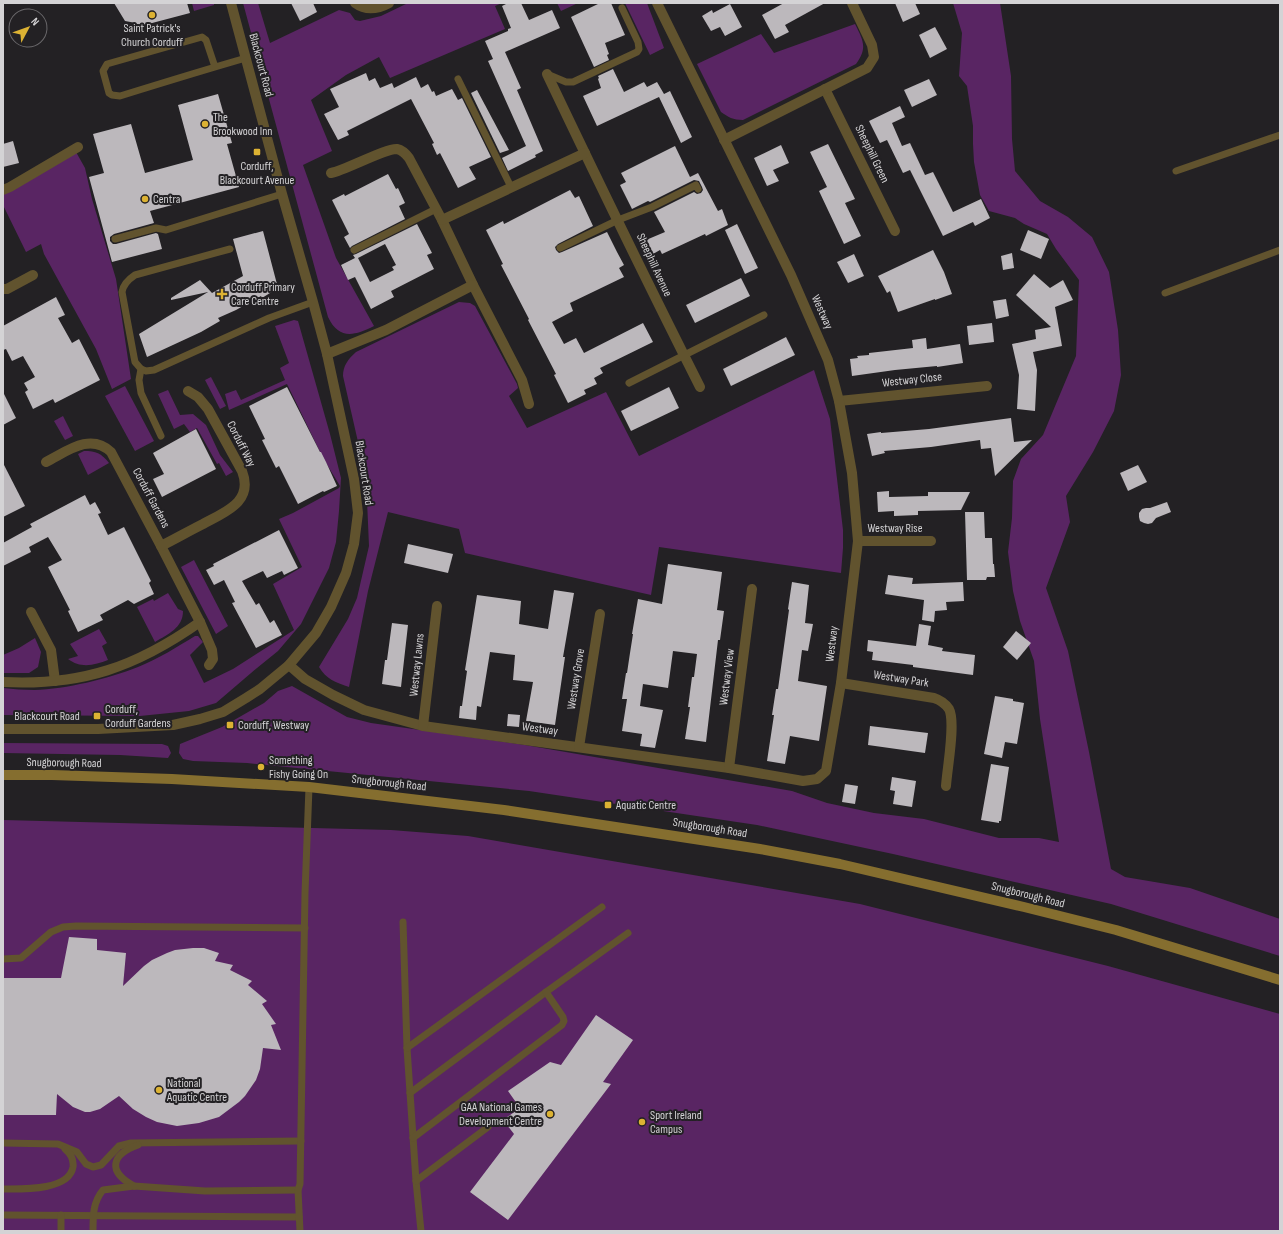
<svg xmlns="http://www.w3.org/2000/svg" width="1283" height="1234" font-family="'Sofia Sans Condensed',sans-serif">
<rect width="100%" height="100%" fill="#232124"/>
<g fill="#592563">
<polygon points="192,3 214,3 214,5 194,11"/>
<path d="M243,3H258L270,43L339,10L350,13L355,20L360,21L381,16L408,3H502L495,6L505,29L390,78L379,57L346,75L311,100L332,151L303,165L336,258L374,326C354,336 339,340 328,317Z"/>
<polygon points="557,3 578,3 561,11"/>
<polygon points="625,3 647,3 664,48 650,55"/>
<polygon points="953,3 1000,3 1011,76 1012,139 1015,171 1040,201 1068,217 1092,237 1109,272 1118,330 1121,375 1114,411 1093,452 1066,496 1070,522 1046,588 1068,651 1089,752 1111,869 1125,877 1190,888 1280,919 1280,956 1111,904 893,854 757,825 529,791 247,763 193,761 183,759 179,753 180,744 222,727 264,703 278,691 292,686 347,717 371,723 525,745 792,791 827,803 874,813 924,819 999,838 1039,838 1059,842 1040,719 1034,661 1020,621 1013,591 1008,552 1012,518 1013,481 1021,459 1043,435 1076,356 1079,280 1056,249 1047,234 1024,224 1015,218 989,211 980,195 974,162 973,144 973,126 967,86 959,76 962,33"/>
<path d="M855,24C863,40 868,48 856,64L743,120C733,120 728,117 721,112L697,64L761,34L774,53Z"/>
<polygon points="76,152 85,168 92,199 116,279 131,379 112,389 96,349 44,254 41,244 26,252 3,205 3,192"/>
<path d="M459,302L470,303L475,306L517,384L518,388L509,396L527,428L606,392L639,456L814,370L830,419L843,530V548L841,573L659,547L651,595L465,553L459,529L388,512L368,591L349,687C335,682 326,679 319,667L348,619L357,598L369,546L366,477L343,376C343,366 348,359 356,352Z"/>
<path d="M294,320L298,321L330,434L341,478L339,511L336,542L329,568L301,624L278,651L257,668L216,703L189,711L140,716L3,715V688C13,689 24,690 34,690C67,689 107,679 138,667C158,659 177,647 195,636H198L203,642L190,655L204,683L233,669L294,630L273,584L302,567L279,519L293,513L339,488L340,486L323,458L287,384L229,410L225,394L236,390L241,400L285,380L280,368L289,363L275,326Z"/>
<polygon points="211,377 226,406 220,409 205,380"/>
<polygon points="125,386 154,441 135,451 105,396"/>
<polygon points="168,390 180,415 193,414 206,425 220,455 233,472 226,476 219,463 217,464 197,428 190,432 184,424 174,429 158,394"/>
<polygon points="63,416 73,436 65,440 54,421"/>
<path d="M84,451C96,451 101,453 109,463L88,475L78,454Z"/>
<polygon points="194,560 228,626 216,634 181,567"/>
<path d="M168,593L178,609L183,611C183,628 168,634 155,642L137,607L153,599L154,601Z"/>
<path d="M99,629L107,643L102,646L108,660C95,665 81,669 68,659L78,656L70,644Z"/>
<polygon points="35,638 41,652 38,667 29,673 3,673 3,655 19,648"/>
<polygon points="3,743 162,744 168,746 171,753 168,758 120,755 3,753"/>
<polygon points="3,820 391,830 468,836 860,904 1108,966 1280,1014 1280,1231 3,1231"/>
</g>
<g fill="#bcb8bc" fill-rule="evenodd">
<polygon points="114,3 187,3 190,13 137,27 136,23 125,21"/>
<polygon points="291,3 313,3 317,12 300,21"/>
<polygon points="508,3 521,3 529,20 552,10 560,28 505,52 521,88 517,90 543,151 535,155 536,157 508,171 502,158 526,146 488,61 493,59 485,41 508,31 508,29 511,28 502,6"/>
<polygon points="600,3 611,3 625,35 605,43 609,54 607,55 609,60 594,67 571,17"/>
<polygon points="784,3 825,3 785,25 789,32 775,39 762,15"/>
<polygon points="895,3 915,3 920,14 903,22"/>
<polygon points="730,4 742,27 725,36 720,27 711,31 702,16 712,10 713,13"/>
<polygon points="935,27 947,49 930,58 919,35"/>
<polygon points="613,69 624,92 644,82 647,87 657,82 664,94 670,91 692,137 681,143 659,97 597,126 583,96 601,88 598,79 599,78 598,76"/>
<polygon points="366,73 369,81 375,78 380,88 392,83 394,88 416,77 421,88 428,84 432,92 434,91 436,96 452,89 458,100 462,98 491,157 469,167 476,179 458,188 440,153 437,155 432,144 434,143 411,99 347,131 349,135 338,140 324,114 339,107 330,89"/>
<polygon points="929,79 937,95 912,107 904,90"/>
<polygon points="477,90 509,150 500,153 471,93"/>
<polygon points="218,94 232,143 227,144 239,187 150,211 154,223 114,234 110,237 110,241 113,244 116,244 156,233 158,234 162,249 112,262 89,177 104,173 93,134 131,124 145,173 193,160 178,105"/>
<polygon points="900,106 905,117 892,123 902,146 910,143 925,175 933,172 953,212 981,199 990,218 975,226 973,222 943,236 910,170 903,173 887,140 880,143 869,121"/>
<polygon points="13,141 19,163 3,167 3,144"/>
<polygon points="828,144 855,199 845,203 861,236 844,244 819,191 827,187 810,152"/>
<polygon points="781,145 789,163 773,170 779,181 767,186 754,158"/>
<polygon points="675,146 690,177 698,173 718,211 722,209 728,225 706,236 705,234 662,254 660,250 653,254 646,240 665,232 654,212 694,192 697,194 701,193 703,190 702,187 699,181 694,180 650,202 648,201 632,209 620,185 626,182 621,173"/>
<polygon points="388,174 396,189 398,188 405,203 399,206 405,219 352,246 350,248 344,237 349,234 332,200 344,194 345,196"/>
<polygon points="570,190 575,198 579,196 593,226 558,244 555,247 556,250 559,253 562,252 607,232 617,252 624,265 619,268 624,277 570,303 573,311 552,322 564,344 576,338 584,353 643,323 653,342 600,368 603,373 594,378 597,384 584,390 586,394 568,403 554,375 556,374 528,320 529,319 501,265 503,264 486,230 503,221 504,224"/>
<path d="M417,224L432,253L427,255L434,269L391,291L394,297L371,309L355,277L348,280L341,265L355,258L353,255L356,254ZM385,244L396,265L392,267L394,270L370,282L358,258Z"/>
<polygon points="737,224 758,268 745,274 725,230"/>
<polygon points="1028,230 1049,239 1041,259 1020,250"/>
<polygon points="263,231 278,288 262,298 261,296 236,310 218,318 220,321 201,332 147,357 139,334 208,292 171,300 171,298 200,280 212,293 243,276 233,239"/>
<polygon points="933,250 944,272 952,294 935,300 935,299 898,312 890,291 887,293 878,276"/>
<polygon points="1012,253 1014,268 1003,270 1001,256"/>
<polygon points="854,254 864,276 848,283 837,262"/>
<polygon points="1034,274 1050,288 1063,280 1073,300 1055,307 1062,346 1033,352 1037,370 1035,411 1017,409 1019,375 1012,344 1036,339 1035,330 1051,327 1016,295"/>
<polygon points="741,278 750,296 695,323 686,305"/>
<polygon points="56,297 65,315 58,318 72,343 79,339 100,380 55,403 53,399 33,409 25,392 28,390 24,383 35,377 23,356 12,361 6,349 3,350 3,326"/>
<polygon points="1006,299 1009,316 996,319 993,301"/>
<polygon points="992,323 994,342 969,345 967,326"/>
<polygon points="786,337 795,355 731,386 723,369"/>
<polygon points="926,338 927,349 960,344 963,363 937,367 937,366 895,370 852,376 850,359 858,358 857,356 869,355 869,353 913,348 912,340"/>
<polygon points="287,387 320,452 321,452 326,462 337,486 324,492 323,491 298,504 279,466 276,468 262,440 265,439 249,406"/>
<polygon points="669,387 679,408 631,431 621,411"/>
<polygon points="3,392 16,418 3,425"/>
<polygon points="1011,418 1014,442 1032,440 995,476 991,448 981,449 980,440 931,447 884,451 885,453 872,456 867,434 881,432 881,433 929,429"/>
<polygon points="196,429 216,469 162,497 153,479 164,474 153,453"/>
<polygon points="3,463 25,506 3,517"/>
<polygon points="1138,465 1147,482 1128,491 1120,473"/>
<polygon points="889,491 889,497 928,496 928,492 970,492 961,510 918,511 918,515 894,516 894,511 878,512 877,492"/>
<polygon points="85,495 90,505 95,502 101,513 98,514 108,535 124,527 151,581 149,583 154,594 134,604 128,600 100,615 103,620 78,632 68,611 70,610 48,567 62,560 48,537 29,547 31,552 3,566 3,543 32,527 30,524"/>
<polygon points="1167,502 1171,512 1156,518 1152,523 1148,524 1144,523 1140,521 1139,517 1139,513 1142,509 1146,508 1150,508"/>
<polygon points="965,512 984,512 985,538 992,538 993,564 994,564 995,577 987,577 986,580 967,580"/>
<polygon points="279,530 298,568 284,575 282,571 267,578 263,571 242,581 256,605 259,603 270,623 274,620 282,635 256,648 232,603 235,602 224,580 214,585 206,570 214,566 213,564"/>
<polygon points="408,544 453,554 448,573 404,563"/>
<polygon points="668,564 722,572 717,610 724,611 720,640 718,640 706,742 685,739 690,707 688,707 692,677 694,677 697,654 673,651 668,688 643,684 640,706 663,710 655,748 640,746 642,734 622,731 627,699 622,699 626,673 627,673 630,653 633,634 632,634 638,599 662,604"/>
<polygon points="888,575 913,578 912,584 963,582 964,601 946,602 947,610 935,611 934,622 922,620 924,600 885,594"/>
<polygon points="792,582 809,585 805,623 813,624 808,651 802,650 798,681 827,686 819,741 790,736 785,764 767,761 774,715 772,715 776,689 778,689 789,610 788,609"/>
<polygon points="554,590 574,593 563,657 565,657 555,725 526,721 533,682 513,680 515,655 490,652 481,707 477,706 476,720 459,718 460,706 462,706 467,671 465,670 477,595 521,601 519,624 548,629"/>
<polygon points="392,623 408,625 401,687 382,684 385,660 387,660"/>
<polygon points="919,624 931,626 928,645 943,648 942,651 975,655 973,675 913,667 913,665 872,660 873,652 867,651 868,640 916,646"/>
<polygon points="1016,631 1031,643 1017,660 1003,647"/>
<polygon points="995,696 1013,699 1013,701 1024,703 1017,744 1005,742 1002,758 984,754"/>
<polygon points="508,714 520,715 519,727 507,726"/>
<polygon points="870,726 928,733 925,753 868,745"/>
<polygon points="991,764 1009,767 1001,821 999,821 999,823 981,820"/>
<polygon points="892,777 916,781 912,807 893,804 895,791 890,790"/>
<polygon points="845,784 858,786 855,804 842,802"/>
<polygon points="69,937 97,939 97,950 126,953 123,986 144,966 152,960 167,953 175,950 193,948 204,948 219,953 215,961 233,965 230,970 252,981 248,985 267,1001 262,1004 276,1024 271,1025 281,1050 263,1048 260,1069 256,1080 245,1096 239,1102 219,1117 199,1123 177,1126 157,1122 146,1117 133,1109 119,1096 100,1109 90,1112 85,1112 73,1107 57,1094 56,1115 3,1115 3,978 61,978"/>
<polygon points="596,1015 633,1040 603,1082 611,1084 508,1220 470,1192 514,1134 503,1120 520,1108 508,1091 550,1062 561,1065"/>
</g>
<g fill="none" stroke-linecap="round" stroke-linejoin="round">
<g stroke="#61532e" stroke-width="7">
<path d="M215,67L206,40L202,37L107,64L103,71L109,93L112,95L120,96C162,83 204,70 246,58"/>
<polyline points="547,74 566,82 573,82 637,52 639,49 638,42 622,8"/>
<polyline points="458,79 511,187"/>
<polyline points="1176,171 1280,135"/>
<polyline points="115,239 156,228 166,230 282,194"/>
<polyline points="560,248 618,220 652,207 696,185 698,189"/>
<polyline points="354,250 436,209"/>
<polyline points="1165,293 1280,250"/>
<polyline points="141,369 146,371 154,370 269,318 313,302"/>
<polyline points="629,383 764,315"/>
<path d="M161,436L141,393L139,380L141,369L135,362L134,357L122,292C123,285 129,279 135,275L230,249"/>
<polyline points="403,922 407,1048 416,1181 421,1231"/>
<polyline points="3,959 21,958 51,932 63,927 76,926 305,928"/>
<polyline points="407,1048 602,907"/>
<polyline points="410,1093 546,992 628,933"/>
<polyline points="413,1138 562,1025 564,1021 563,1017 546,992"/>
<polyline points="3,1143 58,1144 77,1152 86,1164 93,1167 101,1165 119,1146 131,1143 301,1141"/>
<polyline points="416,1181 488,1127"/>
<path d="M134,1186C108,1172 110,1155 138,1145"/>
<path d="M3,1189C21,1189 69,1191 73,1167C74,1159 71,1154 65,1149"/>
<polyline points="3,1215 299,1217"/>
<polyline points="61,1215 61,1231"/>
<path d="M93,1231C93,1215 93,1202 103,1190L134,1186L205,1191L298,1190"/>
<polyline points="300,1231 298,1190 300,1184 305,893 309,787"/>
</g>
<polyline stroke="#61532e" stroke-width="10" points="3,190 10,187 78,147"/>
<g stroke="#61532e" stroke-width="10">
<path d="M355,3C366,11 378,9 389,3"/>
<path d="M547,74C597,179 648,284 700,387"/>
<polyline points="825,89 895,231"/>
<polyline points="724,140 867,68 874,57 872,45 852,3"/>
<path d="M331,173C346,170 386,148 397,149C402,150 406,154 409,158L442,220L473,285L522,380L529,404"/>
<polyline points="442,220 585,153"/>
<polyline points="3,289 7,289 33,275"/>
<polyline points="327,354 386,330 473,285"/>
<polyline points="839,401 987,386"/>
<path d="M46,462C66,452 90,432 111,452L161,546L200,622L212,650L213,659L209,665"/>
<polyline points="858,541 931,541"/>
<path d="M161,546C175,539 189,531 203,524C225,512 254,502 242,471L208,409L198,397L188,391"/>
<polyline points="31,612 51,650 55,681"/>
<polyline points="289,665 305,679 333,695 364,710 423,726 729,768 803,781 817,779 826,771 841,683 858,541 852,473 839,401 828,360 791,275 657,3"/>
<path d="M3,682C82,686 136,667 200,622"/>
<path d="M841,683L934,698C940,700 945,703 949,709C956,722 947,769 946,786"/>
<polyline points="423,726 437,606"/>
<polyline points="579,747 600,614"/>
<polyline points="729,768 752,589"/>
</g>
<polyline stroke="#61532e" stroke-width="10" points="3,729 98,729 173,725 200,719 223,712 246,698 260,689 289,665 316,633 331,607 346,573 354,544 358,513 354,479 327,354 313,302 282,194 231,3"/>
<polyline stroke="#856e2f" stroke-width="10" points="3,775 52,775 172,779 309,787 504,810 760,849 840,864 1024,907 1116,930 1280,980"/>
</g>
<g fill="#dcb233" stroke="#232124" stroke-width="1.5">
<circle cx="152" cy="15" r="4"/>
<circle cx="205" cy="124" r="4"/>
<rect x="253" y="148" width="8" height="8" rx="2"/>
<circle cx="145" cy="199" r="4"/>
<path d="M220 288h4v4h4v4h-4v4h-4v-4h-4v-4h4z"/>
<rect x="93" y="712" width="8" height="8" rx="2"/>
<rect x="226" y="721" width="8" height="8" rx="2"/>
<circle cx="261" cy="767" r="4"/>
<rect x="604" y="801" width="8" height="8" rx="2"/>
<circle cx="159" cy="1090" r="4"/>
<circle cx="550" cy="1114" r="4"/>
<circle cx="642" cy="1122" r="4"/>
</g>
<g text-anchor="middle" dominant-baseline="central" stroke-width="4" stroke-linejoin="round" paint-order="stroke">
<g font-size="12" fill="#d4d3d5" stroke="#232124" text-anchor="start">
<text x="152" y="28" text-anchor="middle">Saint Patrick's<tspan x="152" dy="14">Church Corduff</tspan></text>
<text x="213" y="117">The<tspan x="213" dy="14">Brookwood Inn</tspan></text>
<text x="257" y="166" text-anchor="middle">Corduff,<tspan x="257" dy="14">Blackcourt Avenue</tspan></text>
<text x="153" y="199">Centra</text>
<text x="231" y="287">Corduff Primary<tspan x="231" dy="14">Care Centre</tspan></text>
<text x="105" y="709">Corduff,<tspan x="105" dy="14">Corduff Gardens</tspan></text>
<text x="238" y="725">Corduff, Westway</text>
<text x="269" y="760">Something<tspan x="269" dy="14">Fishy Going On</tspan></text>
<text x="616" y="805">Aquatic Centre</text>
<text x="167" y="1083">National<tspan x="167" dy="14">Aquatic Centre</tspan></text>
<text x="542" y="1107" text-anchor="end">GAA National Games<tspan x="542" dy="14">Development Centre</tspan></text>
<text x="650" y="1115">Sport Ireland<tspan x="650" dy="14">Campus</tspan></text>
</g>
<g font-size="12" fill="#d4d3d5" stroke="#232124">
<text transform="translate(261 65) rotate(75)">Blackcourt Road</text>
<text transform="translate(872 154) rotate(64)">Sheephill Green</text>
<text transform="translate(654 265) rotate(65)">Sheephill Avenue</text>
<text transform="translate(822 312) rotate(66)">Westway</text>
<text transform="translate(912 380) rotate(-6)">Westway Close</text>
<text transform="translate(241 444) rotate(63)">Corduff Way</text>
<text transform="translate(364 473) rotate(81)">Blackcourt Road</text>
<text transform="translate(151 498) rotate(62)">Corduff Gardens</text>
<text x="895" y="528">Westway Rise</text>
<text transform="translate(832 644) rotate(-83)">Westway</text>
<text transform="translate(417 665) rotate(-84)">Westway Lawns</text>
<text transform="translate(727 677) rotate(-83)">Westway View</text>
<text transform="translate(576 679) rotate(-81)">Westway Grove</text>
<text transform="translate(901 679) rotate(9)">Westway Park</text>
<text x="47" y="716">Blackcourt Road</text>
<text transform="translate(540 729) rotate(8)">Westway</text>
<text transform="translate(64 763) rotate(1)">Snugborough Road</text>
<text transform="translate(389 783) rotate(6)">Snugborough Road</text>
<text transform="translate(710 828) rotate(9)">Snugborough Road</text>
<text transform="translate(1028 895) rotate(14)">Snugborough Road</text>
</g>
</g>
<rect width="1283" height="1234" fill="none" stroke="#d4d3d5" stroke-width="8"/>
<g transform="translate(28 28) rotate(49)"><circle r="19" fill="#232124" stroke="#6a686b"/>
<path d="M0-3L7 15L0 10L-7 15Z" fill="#dcb233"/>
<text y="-6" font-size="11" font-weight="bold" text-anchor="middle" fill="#d4d3d5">N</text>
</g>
</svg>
